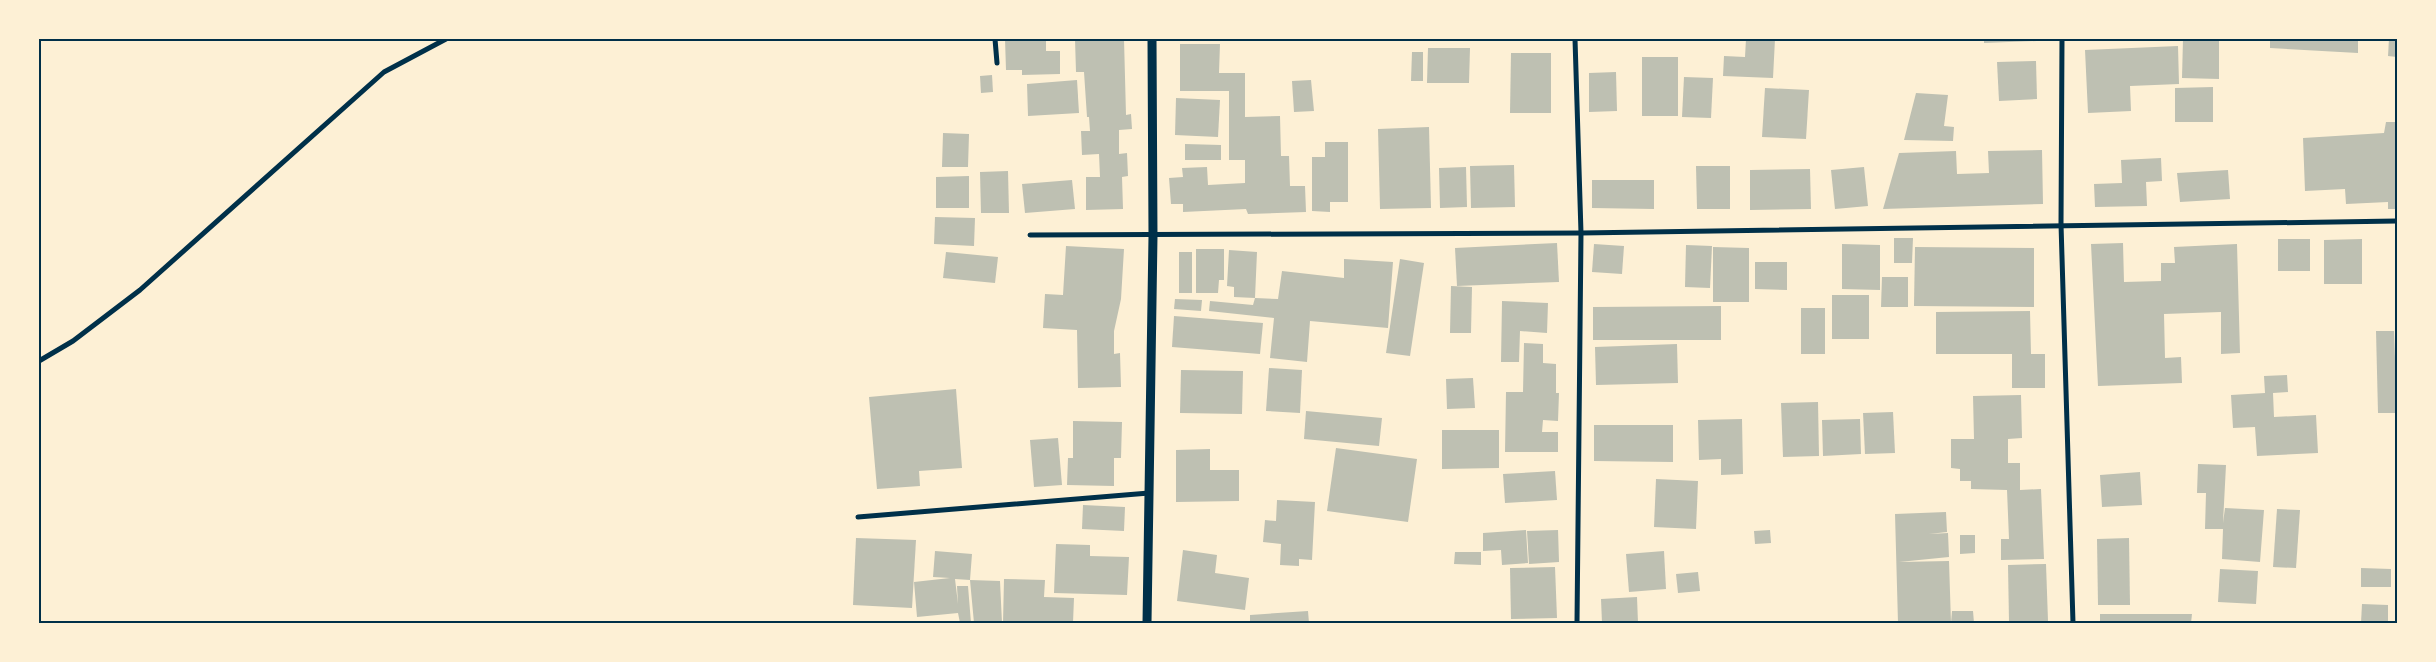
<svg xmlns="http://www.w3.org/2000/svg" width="2436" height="662" font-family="Helvetica,sans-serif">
<rect width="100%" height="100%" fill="#fdf0d5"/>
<g fill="#bec0b2">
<polygon points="1005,39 1046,39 1046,51 1060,51 1060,74 1022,75 1022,70 1006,70"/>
<polygon points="1075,39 1124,39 1126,115 1131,114 1132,129 1119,130 1119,154 1127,153 1128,176 1122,177 1123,209 1086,210 1086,177 1100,177 1099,154 1082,155 1081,131 1090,131 1089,117 1087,117 1084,72 1076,72"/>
<rect x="1491" y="39" width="58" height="2"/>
<polygon points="1746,39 1775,39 1773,78 1723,76 1724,56 1745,57"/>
<polygon points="1984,39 2037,39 2037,41 1984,43"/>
<polygon points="2183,39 2219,39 2219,79 2182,78"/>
<polygon points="2270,39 2358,39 2358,53 2270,48"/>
<polygon points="2389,39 2397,39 2397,57 2388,56"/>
<polygon points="1180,44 1220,44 1219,73 1245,73 1245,117 1280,116 1281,156 1289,156 1290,186 1305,186 1306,212 1248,214 1246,209 1183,212 1183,204 1171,204 1169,178 1183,177 1182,168 1207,167 1208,185 1245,183 1245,160 1229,160 1229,91 1180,91"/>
<polygon points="2178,46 2179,84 2130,86 2131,111 2088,113 2085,50"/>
<polygon points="1428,48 1470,48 1469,83 1427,83"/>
<polygon points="1412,52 1423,52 1423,81 1411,81"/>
<polygon points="1511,53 1551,53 1551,113 1510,113"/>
<rect x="1642" y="57" width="36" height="59"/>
<polygon points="2036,61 2037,99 1999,101 1997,62"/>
<polygon points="1616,72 1617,111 1589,112 1589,73"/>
<polygon points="992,75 993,92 981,93 980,76"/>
<polygon points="1684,77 1713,78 1711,118 1682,117"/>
<polygon points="1077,80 1079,113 1028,116 1027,84"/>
<polygon points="1311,80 1314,111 1294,112 1292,81"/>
<polygon points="2213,87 2213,122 2175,122 2175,88"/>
<polygon points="1765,88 1809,90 1806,139 1762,137"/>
<polygon points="1916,93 1948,95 1944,126 1954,127 1953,141 1904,140"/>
<polygon points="1176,98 1220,100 1218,137 1175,135"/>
<polygon points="2386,122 2397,122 2397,209 2388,209 2388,202 2346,204 2345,189 2305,191 2303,138 2384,133"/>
<polygon points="1429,127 1431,208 1380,209 1378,129"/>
<polygon points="943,133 969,134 968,167 942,167"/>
<polygon points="1325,142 1348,142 1348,202 1330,202 1330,212 1312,211 1312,157 1325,157"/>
<polygon points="1185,144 1221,145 1221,160 1185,160"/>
<polygon points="2042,150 2043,204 1883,209 1899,153 1956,151 1957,174 1989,173 1988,151"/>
<polygon points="2161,158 2162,181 2146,182 2147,206 2095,207 2094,184 2122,183 2121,160"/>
<polygon points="1514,165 1515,207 1471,208 1470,166"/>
<polygon points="1696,166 1730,166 1730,209 1697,209"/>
<polygon points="1466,167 1467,207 1440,208 1439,168"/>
<polygon points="1864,167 1868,206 1835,209 1831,170"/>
<polygon points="1810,169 1811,209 1750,210 1750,170"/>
<polygon points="2228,170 2230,199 2180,202 2177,173"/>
<polygon points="1008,171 1009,213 981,213 980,172"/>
<polygon points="969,176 969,208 936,208 936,177"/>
<polygon points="1072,180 1075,209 1025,213 1022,184"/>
<polygon points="1592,180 1654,180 1654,209 1592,208"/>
<polygon points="935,217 975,218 974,246 934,244"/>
<polygon points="1894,238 1913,238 1912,263 1894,263"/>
<rect x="2278" y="239" width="32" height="32"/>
<polygon points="2362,239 2362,284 2324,284 2324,240"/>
<polygon points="1557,243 1559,282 1457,286 1455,248"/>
<polygon points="2123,243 2124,282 2161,281 2161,263 2175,263 2174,247 2237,244 2240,353 2221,354 2221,312 2164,314 2165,358 2181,357 2182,383 2098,386 2091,244"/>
<polygon points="1594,244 1624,246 1622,274 1592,272"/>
<polygon points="1842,244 1880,245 1880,290 1842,289"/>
<polygon points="1686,245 1712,246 1710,288 1685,287"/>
<polygon points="1066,246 1124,249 1121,299 1114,331 1114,354 1120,353 1121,387 1078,388 1077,330 1043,328 1045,294 1063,295"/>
<polygon points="1713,247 1749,248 1749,302 1713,302"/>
<polygon points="1915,247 2034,248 2034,307 1914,306"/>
<polygon points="1196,249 1224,249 1224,280 1219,280 1218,293 1196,293"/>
<polygon points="1229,250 1257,252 1255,298 1234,297 1234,287 1227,286"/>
<polygon points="946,252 998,257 995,283 943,278"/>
<rect x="1179" y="252" width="13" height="41"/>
<polygon points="1344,259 1393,262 1388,328 1310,321 1307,362 1270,358 1274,318 1209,311 1210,301 1253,305 1255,298 1278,299 1282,271 1344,278"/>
<polygon points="1400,259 1424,263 1410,356 1386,353"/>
<polygon points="1755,262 1787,262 1787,290 1755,289"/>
<polygon points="1882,277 1908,277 1908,307 1881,307"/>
<polygon points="1451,286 1472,287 1471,333 1450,333"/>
<rect x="1832" y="295" width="37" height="44"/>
<polygon points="1175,299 1202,300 1201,311 1174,309"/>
<polygon points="1502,301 1548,303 1547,333 1520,331 1519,362 1501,362"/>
<polygon points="1721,306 1721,340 1593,340 1593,307"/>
<rect x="1801" y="308" width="24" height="46"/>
<polygon points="2030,311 2031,354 2045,354 2045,388 2012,388 2012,354 1936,354 1936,312"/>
<polygon points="1174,316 1263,323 1260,354 1172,347"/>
<polygon points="2376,331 2394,331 2397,413 2378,413"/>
<polygon points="1524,343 1543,344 1543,363 1556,364 1556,393 1559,393 1558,421 1543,420 1542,432 1558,432 1558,452 1505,452 1506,392 1523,392"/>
<polygon points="1677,344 1678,383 1596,385 1595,347"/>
<polygon points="1269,368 1302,370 1300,413 1266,411"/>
<polygon points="1181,370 1243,371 1242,414 1180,413"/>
<polygon points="2287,375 2288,392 2273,393 2274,417 2316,415 2318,453 2257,456 2255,427 2233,428 2231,395 2265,393 2264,376"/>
<polygon points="1473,378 1475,408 1447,409 1446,379"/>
<polygon points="956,389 962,468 919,471 920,486 877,489 869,397"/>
<polygon points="2021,395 2022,438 2008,439 2008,463 2020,463 2020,490 2041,489 2044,559 2001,560 2001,539 2009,539 2007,490 1971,489 1971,481 1960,481 1960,469 1951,468 1951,439 1974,439 1973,396"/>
<polygon points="1818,402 1819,456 1783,457 1781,403"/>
<polygon points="1306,411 1382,418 1379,446 1304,439"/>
<polygon points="1893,412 1895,453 1865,454 1863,413"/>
<polygon points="1742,419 1743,474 1721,475 1721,459 1699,460 1698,420"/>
<polygon points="1860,419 1861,454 1823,456 1822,420"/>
<polygon points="1073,421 1122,422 1121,458 1114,458 1114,486 1067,485 1068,458 1073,458"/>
<polygon points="1594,425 1673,425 1673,462 1594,461"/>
<polygon points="1442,430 1499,430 1499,468 1442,469"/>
<polygon points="1058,438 1062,485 1034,487 1030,440"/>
<polygon points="1336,448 1417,459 1408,522 1327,511"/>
<polygon points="1210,449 1210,470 1239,470 1239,501 1176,502 1176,450"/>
<polygon points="2198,464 2226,465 2223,523 2225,508 2264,510 2260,562 2222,559 2223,529 2205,529 2206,493 2197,493"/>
<polygon points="1555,471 1557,500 1505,503 1503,474"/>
<polygon points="2140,472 2142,505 2102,507 2100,475"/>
<polygon points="1656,479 1698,481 1696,529 1654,527"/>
<polygon points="1277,500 1315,502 1312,560 1299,559 1299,566 1280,565 1281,544 1263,542 1265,520 1276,521"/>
<polygon points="1083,505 1125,507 1124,531 1082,529"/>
<polygon points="2277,509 2300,510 2296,568 2273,567"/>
<polygon points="1946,512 1947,532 1929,534 1948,533 1949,557 1899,562 1949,561 1951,623 1898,623 1895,514"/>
<polygon points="1526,530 1528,563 1502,565 1501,550 1483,551 1483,533"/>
<polygon points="1558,530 1559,562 1529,564 1527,531"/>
<polygon points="1770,530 1771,543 1755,544 1754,531"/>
<polygon points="1960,535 1975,535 1975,553 1960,554"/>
<polygon points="856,538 916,540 912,608 853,605"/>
<polygon points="2129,538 2130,605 2098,605 2097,539"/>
<polygon points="1056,544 1090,545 1090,556 1129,557 1127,595 1054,593"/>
<polygon points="1183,550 1217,555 1215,573 1249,578 1245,610 1177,601"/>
<polygon points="935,551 972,554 970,580 1000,581 1002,623 974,623 970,580 955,579 958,604 957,586 968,586 971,623 960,623 958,613 917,617 914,582 950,578 933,577"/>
<polygon points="1664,551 1666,589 1629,592 1626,554"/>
<polygon points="1455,552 1481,552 1481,565 1454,564"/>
<polygon points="2046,564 2048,621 2009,622 2008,565"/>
<polygon points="1555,567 1557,618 1511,619 1510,568"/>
<polygon points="2361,568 2391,569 2391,587 2361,587"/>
<polygon points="2220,569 2258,571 2256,604 2218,602"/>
<polygon points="1698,572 1700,591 1678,593 1676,574"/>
<polygon points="1004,579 1045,580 1044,597 1074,598 1073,623 1003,623"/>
<polygon points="1637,597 1638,623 1602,623 1601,599"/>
<polygon points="2362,604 2388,605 2388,623 2361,623"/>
<polygon points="1308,611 1309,623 1250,623 1250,615"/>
<polygon points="1952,611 1973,611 1974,623 1951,623"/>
<polygon points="2100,614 2192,614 2191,623 2100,623"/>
</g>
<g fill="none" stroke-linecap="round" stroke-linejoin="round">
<g stroke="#003049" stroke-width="5">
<polyline points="995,39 997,63"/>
<polyline points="1575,39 1581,233 1577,623"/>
<polyline points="2062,39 2061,224 2073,623"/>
<polyline points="1030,235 1581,233 2397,221"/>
<polyline points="39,361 73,341 140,290 384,72 446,39"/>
<polyline points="858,517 1149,493"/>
</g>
<polyline stroke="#003049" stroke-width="9" points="1147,623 1153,236 1152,39"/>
</g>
<rect width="2436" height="662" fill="none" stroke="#fdf0d5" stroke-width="80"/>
<rect x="40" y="40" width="2356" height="582" fill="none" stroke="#003049" stroke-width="2"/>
</svg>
